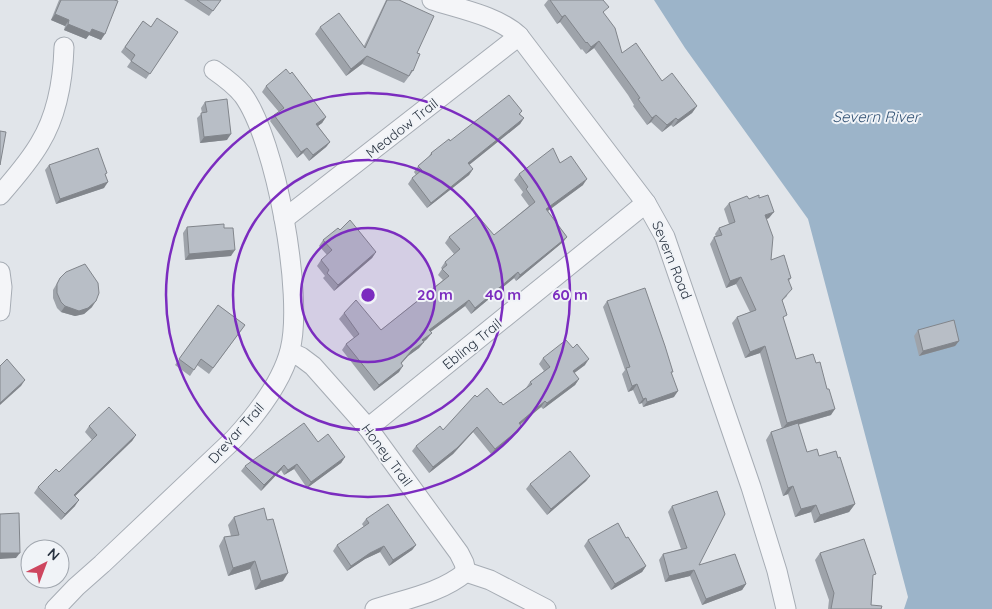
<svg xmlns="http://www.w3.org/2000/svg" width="992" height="609" font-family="Quicksand,sans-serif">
<rect width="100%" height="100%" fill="#e1e5ea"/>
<polygon fill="#9cb4c9" points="654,0 992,0 992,609 904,609 908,597 808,219 685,48"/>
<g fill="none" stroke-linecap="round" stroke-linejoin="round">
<defs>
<g id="street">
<path d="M432,0C460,9 498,16 519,36L646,203L665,237L751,487L777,571L786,609"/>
<path d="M0,195C14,179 29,162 40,143C57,115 63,80 64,47"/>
<polyline points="284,219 519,36"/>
<polyline points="0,272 2,287 0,311"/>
<polyline points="290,352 301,357 313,366 368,428 459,553 464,563 466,572"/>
<polyline points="368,428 646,203"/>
<polyline points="466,572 490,580 546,609"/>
<path d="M55,609L76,587L102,564L234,439C256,415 282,382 290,350C304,296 276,140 243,95C235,85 224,77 214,70"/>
<path d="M375,609C406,599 441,593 466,572"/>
</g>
</defs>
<use href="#street" stroke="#a6acb4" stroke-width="21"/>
<use href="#street" stroke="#f4f5f8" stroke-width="19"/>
</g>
<g fill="#9ea3aa">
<polygon points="59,0 114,0 101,40 89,35 86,39 64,30 65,26 51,20"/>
<polygon points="184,0 221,0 209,16"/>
<polygon points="386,0 399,0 417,53 413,71 404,83 362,64 346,76 315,34 320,27 364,46"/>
<polygon points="548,0 603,0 604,14 622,53 662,81 697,106 692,113 673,127 671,125 662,132 651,122 647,125 633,106 634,105 628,95 594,48 586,54 582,49 581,50 560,22 557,24 544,5"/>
<polygon points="143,21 151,27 178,32 146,79 127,67 131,61 121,52"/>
<polygon points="266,86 326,117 322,123 318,126 330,142 326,147 309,161 303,153 297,158 270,121 274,115 279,112 262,92"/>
<polygon points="205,102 227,140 200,143 197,118 202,113 201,108"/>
<polygon points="522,111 520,114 524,118 520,124 469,165 473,169 469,175 427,208 408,184 412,178 416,175 414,172 418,166 428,158 431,153 450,141"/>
<polygon points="560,163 583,185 548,211 567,237 563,242 516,281 514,278 471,314 465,306 430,332 427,339 424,342 419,348 408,356 401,364 399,372 374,391 342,350 346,344 354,338 339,319 344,313 381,330 443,280 438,275 442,269 441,268 445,262 454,254 445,243 449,237 494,235 529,206 521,195 523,192 514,180 519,174"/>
<polygon points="49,165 106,175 104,188 56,204 45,170"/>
<polygon points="749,199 769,218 766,219 771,260 791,278 789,281 787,296 782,301 784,321 796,359 831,415 798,425 807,452 819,456 855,504 849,512 814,523 811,512 795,517 788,494 783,496 766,440 771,432 782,429 760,353 745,358 732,323 737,317 750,312 736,284 726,288 710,244 714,237 716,237 715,234 719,228 729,224 724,209 729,203"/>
<polygon points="187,227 224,228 231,256 185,260 183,233"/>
<polygon points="340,230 376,252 372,258 334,291 323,278 325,276 317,266 321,260 327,255 319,246 323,240"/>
<polygon points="60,278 92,307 84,314 75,316 61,312 57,308 53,298 53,290"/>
<polygon points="607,301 672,374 674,397 643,407 642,403 639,404 633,390 628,392 622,374 625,370 603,307"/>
<polygon points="218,305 245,325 209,374 197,365 190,376 175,365"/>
<polygon points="918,330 959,341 955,346 919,356 914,336"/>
<polygon points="543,358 585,365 574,373 579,379 575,385 543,409 541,407 520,424 518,432 491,454 473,432 453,454 429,473 412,451 416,446 443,430 477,397 503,405 526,388 530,382 544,371 539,364"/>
<polygon points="89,426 136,435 132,441 75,496 75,506 61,520 34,493 38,487 59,472 92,440 85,432"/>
<polygon points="318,442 345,457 341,463 307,488 294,469 284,475 281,470 261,491 241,471 245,466"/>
<polygon points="590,476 586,481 547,515 526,489 530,484"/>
<polygon points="672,506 699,565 746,584 742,590 702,605 690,576 665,582 659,560 663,554 681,549 668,512"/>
<polygon points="234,517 283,581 255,590 250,569 228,576 219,546 224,537 231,536 228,525"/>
<polygon points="366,519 416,545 412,550 389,566 380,552 365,559 347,571 333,551 337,545 364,527 362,524"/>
<polygon points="626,538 646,566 642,572 611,590 584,546 588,540"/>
<polygon points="820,553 873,579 871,605 881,609 828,609 829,600 815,560"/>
</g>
<g fill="#81858b">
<polygon points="55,14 69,20 65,26 51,20"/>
<polygon points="565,15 560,22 557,24 562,17"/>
<polygon points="68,24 92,29 105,34 101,40 89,35 86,39 64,30"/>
<polygon points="599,41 594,48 586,54 591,47"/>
<polygon points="367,56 362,64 346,76 351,69"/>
<polygon points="697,106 692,113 673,127 678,120"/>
<polygon points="656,115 651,122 647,125 652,118"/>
<polygon points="326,117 322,123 312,130 316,124"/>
<polygon points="524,118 520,124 464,169 468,163"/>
<polygon points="676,118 671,125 662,132 667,125"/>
<polygon points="231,134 227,140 200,143 204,137"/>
<polygon points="330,142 326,147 309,161 313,155"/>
<polygon points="307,148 303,153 297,158 301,152"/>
<polygon points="473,169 469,175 427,208 431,203"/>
<polygon points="587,179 583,185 542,215 546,209"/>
<polygon points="108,182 104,188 56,204 60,199"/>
<polygon points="774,212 769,218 760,222 765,215"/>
<polygon points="567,237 563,242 516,281 520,275"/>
<polygon points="235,250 231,256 185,260 189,254"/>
<polygon points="376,252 372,258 334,291 338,285"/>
<polygon points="518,272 514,278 471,314 475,308"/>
<polygon points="741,277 736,284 726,288 730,281"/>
<polygon points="469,300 465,306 425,336 429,330"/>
<polygon points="96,301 92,307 84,314 75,316 61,312 65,306"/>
<polygon points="432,333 427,339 418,346 422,340"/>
<polygon points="959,341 955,346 919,356 923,351"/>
<polygon points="424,342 419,348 408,356 396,369 412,350"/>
<polygon points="765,346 760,353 745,358 750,352"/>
<polygon points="589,359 585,365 569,377 573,371"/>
<polygon points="403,366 399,372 374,391 379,385"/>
<polygon points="579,379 575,385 543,409 547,403"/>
<polygon points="25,380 21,386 0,405 0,403"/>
<polygon points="637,384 633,390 628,392 632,386"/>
<polygon points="678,391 674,397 643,407 647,402"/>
<polygon points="646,398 642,403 639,404 643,399"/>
<polygon points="545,401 541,407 515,429 519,423"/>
<polygon points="835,409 831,415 782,429 787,423"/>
<polygon points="477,427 473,432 453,454 429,473 433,467"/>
<polygon points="522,427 518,432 491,454 495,449"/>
<polygon points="136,435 132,441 70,501 74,495"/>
<polygon points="345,457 341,463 307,488 311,482"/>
<polygon points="297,464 294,469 284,475 288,470"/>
<polygon points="284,465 281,470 261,491 264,485"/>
<polygon points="590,476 586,481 547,515 551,509"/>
<polygon points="793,486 788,494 783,496 788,488"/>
<polygon points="79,500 75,506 61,520 65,514"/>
<polygon points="855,504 849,512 814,523 820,515"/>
<polygon points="816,505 811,512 795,517 801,509"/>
<polygon points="416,545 412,550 389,566 393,560"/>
<polygon points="384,546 380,552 365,559 347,571 351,566 370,553"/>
<polygon points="0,553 20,553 16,558 0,559"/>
<polygon points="255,561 250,569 228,576 233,568"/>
<polygon points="646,566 642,572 611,590 615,584"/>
<polygon points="694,570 690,576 665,582 669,576"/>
<polygon points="288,573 283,581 255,590 261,581"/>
<polygon points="746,584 742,590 702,605 706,599"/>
</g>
<g fill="#b8bec6" stroke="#81858b">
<polygon points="61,0 114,0 118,1 105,34 92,29 90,33 68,24 69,20 55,14"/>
<polygon points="197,0 221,0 213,11"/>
<polygon points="387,0 399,0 434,16 417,53 420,54 413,71 412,70 409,76 367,56 351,69 320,27 339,13 365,48"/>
<polygon points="550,0 603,0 609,7 603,12 615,28 622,53 636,43 662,81 672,73 697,106 678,120 676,118 667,125 656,115 652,118 638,99 640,98 633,88 599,41 591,47 587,42 586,43 565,15 562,17"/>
<polygon points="157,18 178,32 150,74 131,61 135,55 125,47 143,21 151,27"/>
<polygon points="286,69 290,74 292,72 326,117 316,124 330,142 313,155 307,148 301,152 274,115 284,108 266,86"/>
<polygon points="509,95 522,111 519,114 524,118 468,163 473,169 431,203 412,178 422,170 418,166 432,154 431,153 449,139 450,141"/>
<polygon points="227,99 231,134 204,137 201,113 207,112 205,102"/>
<polygon points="0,131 6,132 0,165"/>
<polygon points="98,148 107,173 105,174 108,182 60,199 49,165"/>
<polygon points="553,148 560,163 571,156 587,179 546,209 567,237 520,275 518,272 475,308 469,300 429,330 432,333 422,340 424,342 412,350 401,363 403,366 379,385 346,344 359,334 344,313 356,300 381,330 449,276 442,269 447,265 445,262 460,249 449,237 477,215 494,235 535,202 526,189 528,187 519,174"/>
<polygon points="759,195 759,198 768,195 774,212 765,215 773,237 771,260 784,255 791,278 788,279 792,289 782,300 787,315 783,317 796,359 813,354 816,363 820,362 827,389 829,389 835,409 787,423 765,346 750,352 737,317 756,310 741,277 730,281 714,237 722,235 719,228 735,222 729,203 747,196 749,199"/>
<polygon points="350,220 376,252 338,285 327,273 329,270 321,260 332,250 323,240 338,228 340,230"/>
<polygon points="224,224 224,228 233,228 235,250 189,254 187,227"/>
<polygon points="85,264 98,283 99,293 96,301 88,308 79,311 65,306 61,302 57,293 57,284 60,278 66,272"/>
<polygon points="645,288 665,346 673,372 671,372 678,391 647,402 646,398 643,399 637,384 632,386 626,368 630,367 607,301"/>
<polygon points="218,305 245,325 213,368 201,359 194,370 179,359"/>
<polygon points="954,320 959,341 923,351 918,330"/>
<polygon points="566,340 573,348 577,344 589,359 573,371 579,379 547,403 545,401 519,423 522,427 495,449 477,427 457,448 433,467 416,446 440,426 443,430 475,395 477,397 487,388 500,403 501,402 503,405 532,384 530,382 550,367 543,358"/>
<polygon points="7,359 25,380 0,403 0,366"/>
<polygon points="109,407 136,435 74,495 79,500 65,514 38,487 56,469 59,472 97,435 89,426"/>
<polygon points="304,423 318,442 328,434 345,457 311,482 297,464 288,470 284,465 264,485 245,466"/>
<polygon points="798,423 807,452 817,449 819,456 836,451 838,458 840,457 855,504 820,515 816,505 801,509 793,486 788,488 771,432"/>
<polygon points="570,451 590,476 551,509 530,484"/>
<polygon points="717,491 725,514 699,565 735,554 746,584 706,599 694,570 669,576 663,554 687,548 672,506"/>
<polygon points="388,504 416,545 393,560 384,546 370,553 351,566 337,545 369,523 366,519"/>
<polygon points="264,508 267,520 273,519 288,573 261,581 255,561 233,568 224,537 239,535 234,517"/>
<polygon points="19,513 20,553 0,553 0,514"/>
<polygon points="618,523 626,538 628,537 646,566 615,584 588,540"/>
<polygon points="864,539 876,574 873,575 871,605 882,606 881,609 831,609 834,593 820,553"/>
</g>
<circle cx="368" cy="295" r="67" fill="#7b2cbf" fill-opacity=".12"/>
<g fill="none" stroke="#7b2cbf" stroke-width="2.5">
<circle cx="368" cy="295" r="67"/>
<circle cx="368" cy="295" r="135"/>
<circle cx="368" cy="295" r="202"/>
</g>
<g text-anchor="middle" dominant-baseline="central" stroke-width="4" stroke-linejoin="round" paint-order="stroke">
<g font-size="14" fill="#293341" stroke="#f0f3f7">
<text transform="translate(402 128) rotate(-38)">Meadow Trail</text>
<text transform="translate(672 260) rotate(68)">Severn Road</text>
<text transform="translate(472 344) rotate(-39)">Ebling Trail</text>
<text transform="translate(236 433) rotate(-48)">Drevar Trail</text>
<text transform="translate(387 455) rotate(53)">Honey Trail</text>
</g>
<g font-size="15" font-style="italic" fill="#335375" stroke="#f0f3f7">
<text x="876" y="116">Severn River</text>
</g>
</g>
<circle cx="368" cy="295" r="8" fill="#7b2cbf" stroke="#f0f3f7" stroke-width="2.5"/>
<g font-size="15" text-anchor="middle" font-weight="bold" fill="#7b2cbf" stroke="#f0f3f7" stroke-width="4" stroke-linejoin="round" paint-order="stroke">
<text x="435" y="300">20 m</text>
<text x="503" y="300">40 m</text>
<text x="570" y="300">60 m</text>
</g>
<g transform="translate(45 564) rotate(42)"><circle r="24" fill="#f0f3f7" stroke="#a0a6ae"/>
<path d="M0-4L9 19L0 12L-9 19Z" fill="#ce465f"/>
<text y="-8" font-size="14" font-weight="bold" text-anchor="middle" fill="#293341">N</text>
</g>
</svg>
